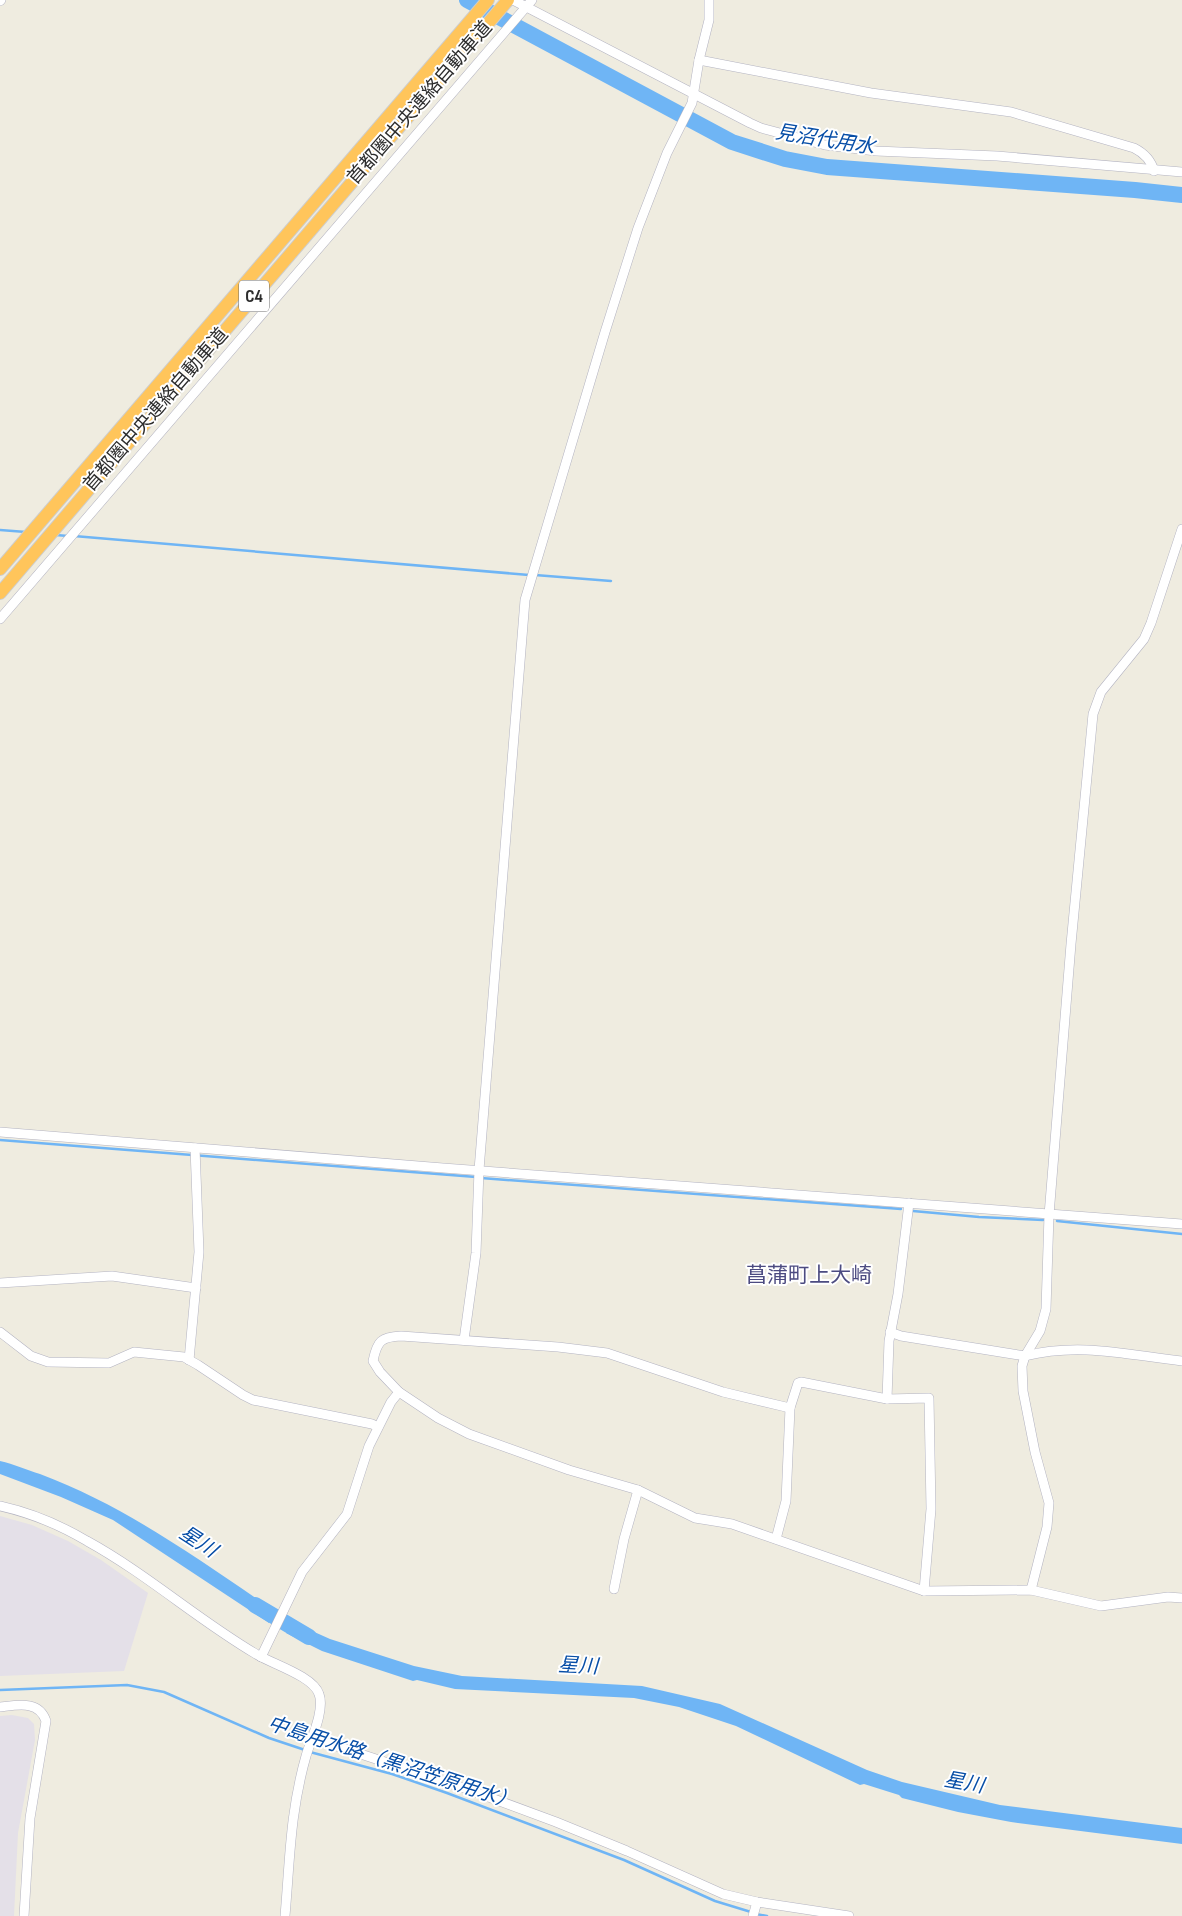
<svg xmlns="http://www.w3.org/2000/svg" width="1182" height="1916" font-family="'Sofia Sans Condensed','Noto Sans JP',sans-serif">
<rect width="100%" height="100%" fill="#efece0"/>
<g fill="#e4e0e8">
<polygon points="0,1516 32,1525 68,1541 101,1560 148,1593 124,1671 0,1676"/>
<polygon points="12,1715 28,1718 34,1724 35,1740 18,1833 14,1916 0,1916 0,1716"/>
</g>
<g fill="#6fb5f5">
<path d="M0,1461C14,1464 27,1470 40,1474C126,1506 199,1560 275,1611L269,1623L113,1520L61,1497L0,1474Z"/>
<polygon points="292,1622 330,1639 414,1666 462,1676 642,1686 720,1704 867,1770 902,1782 1000,1805 1182,1828 1182,1844 1011,1822 958,1812 902,1798 899,1795 864,1784 860,1785 736,1726 679,1707 634,1698 455,1689 417,1680 413,1681 322,1651 286,1633"/>
</g>
<g fill="none" stroke-linecap="round" stroke-linejoin="round">
<g stroke="#6fb5f5" stroke-width="2.5">
<polyline points="0,530 26,532"/>
<polyline points="56,535 68,536"/>
<polyline points="74,536 529,575"/>
<polyline points="535,575 611,581"/>
<polyline points="0,1140 476,1177"/>
<polyline points="481,1178 901,1209"/>
<polyline points="913,1211 979,1217 1043,1220"/>
<polyline points="1057,1221 1182,1234"/>
<polyline points="0,1690 127,1685 164,1692 269,1738 305,1750"/>
<polyline points="310,1752 392,1774 447,1793 624,1860 715,1901 751,1912"/>
<polyline points="756,1914 767,1916"/>
</g>
<g stroke="#6fb5f5" stroke-width="16">
<polyline points="467,0 732,142 785,159 827,167 1135,190 1182,195"/>
<polyline points="255,1605 309,1637"/>
</g>
<defs>
<g id="minor">
<polyline points="513,0 750,123 761,128 825,145 876,151 997,156 1182,172"/>
<polyline points="0,1 1,0"/>
<path d="M699,60L871,93L1011,112L1134,148C1144,153 1151,160 1154,171"/>
<polyline points="0,619 532,0"/>
<polyline points="0,1132 443,1168 1182,1224"/>
<polyline points="0,1283 112,1276 196,1288"/>
<polyline points="0,1332 31,1356 48,1362 109,1363 134,1352 184,1357 198,1365 243,1395 253,1400 372,1424 378,1427"/>
<path d="M890,1332L901,1336L1025,1356C1080,1342 1128,1355 1182,1361"/>
<polyline points="464,1340 476,1253 479,1170 525,600 605,332 638,228 667,153 692,103 699,60 709,20 709,0"/>
<polyline points="189,1360 199,1252 195,1148"/>
<polyline points="887,1399 889,1341 898,1294 909,1203"/>
<path d="M790,1408L723,1392L607,1353L558,1347L401,1336C381,1337 377,1341 373,1361L380,1372L399,1392L438,1418L469,1434L569,1470L638,1490L695,1518L732,1524L924,1591L1031,1590L1101,1606L1168,1597L1182,1598"/>
<path d="M0,1506C31,1513 60,1525 87,1541C147,1574 198,1620 256,1654C272,1664 313,1676 319,1694C325,1710 311,1739 306,1756C290,1812 290,1859 285,1916"/>
<polyline points="776,1539 786,1501 790,1408 798,1383 801,1382 887,1399 929,1398 931,1509 924,1591"/>
<polyline points="614,1589 624,1539 638,1490"/>
<polyline points="1031,1590 1047,1527 1049,1503 1035,1452 1023,1391 1022,1366 1025,1356 1040,1331 1046,1309 1049,1215 1071,944 1093,714 1101,692 1144,639 1151,623 1182,529"/>
<polyline points="261,1657 302,1572 347,1514 369,1446 391,1402 399,1392"/>
<path d="M0,1707C18,1705 39,1700 46,1721L30,1818L24,1916"/>
<polyline points="312,1738 467,1789 556,1822 627,1851 723,1894 757,1902 849,1916"/>
<polyline points="753,1916 757,1902"/>
</g>
<g id="highway">
<polyline points="0,569 488,0"/>
<polyline points="0,593 508,0"/>
</g>
</defs>
<use href="#minor" stroke="#b3b3c1" stroke-width="10"/>
<use href="#highway" stroke="#cdcdcd" stroke-width="14"/>
<use href="#minor" stroke="#fff" stroke-width="9"/>
<use href="#highway" stroke="#ffc55b" stroke-width="12"/>
</g>
<g text-anchor="middle" dominant-baseline="central" stroke-width="4" stroke-linejoin="round" paint-order="stroke">
<rect fill="#fff" stroke="#6c6c6c" stroke-width="1" x="239" y="280.5" width="30" height="31" rx="4"/>
<g font-size="18" font-weight="bold" fill="#2d2d2d">
<text x="254" y="296">C4</text>
</g>
<g font-size="19" fill="#2d2d2d" stroke="#fff">
<text transform="translate(420 103) rotate(-49)">首都圏中央連絡自動車道</text>
<text transform="translate(156 410) rotate(-49)">首都圏中央連絡自動車道</text>
</g>
<g font-size="20" font-style="italic" fill="#074ea7" stroke="#fff">
<text transform="translate(825 140) rotate(9)">見沼代用水</text>
<text transform="translate(198 1542) rotate(33)">星川</text>
<text transform="translate(578 1666) rotate(3)">星川</text>
<text transform="translate(392 1763) rotate(18)">中島用水路（黒沼笠原用水）</text>
<text transform="translate(964 1783) rotate(10)">星川</text>
</g>
<g font-size="21" fill="#4c4b81" stroke="#fff">
<text x="809" y="1275">菖蒲町上大崎</text>
</g>
</g>
</svg>
